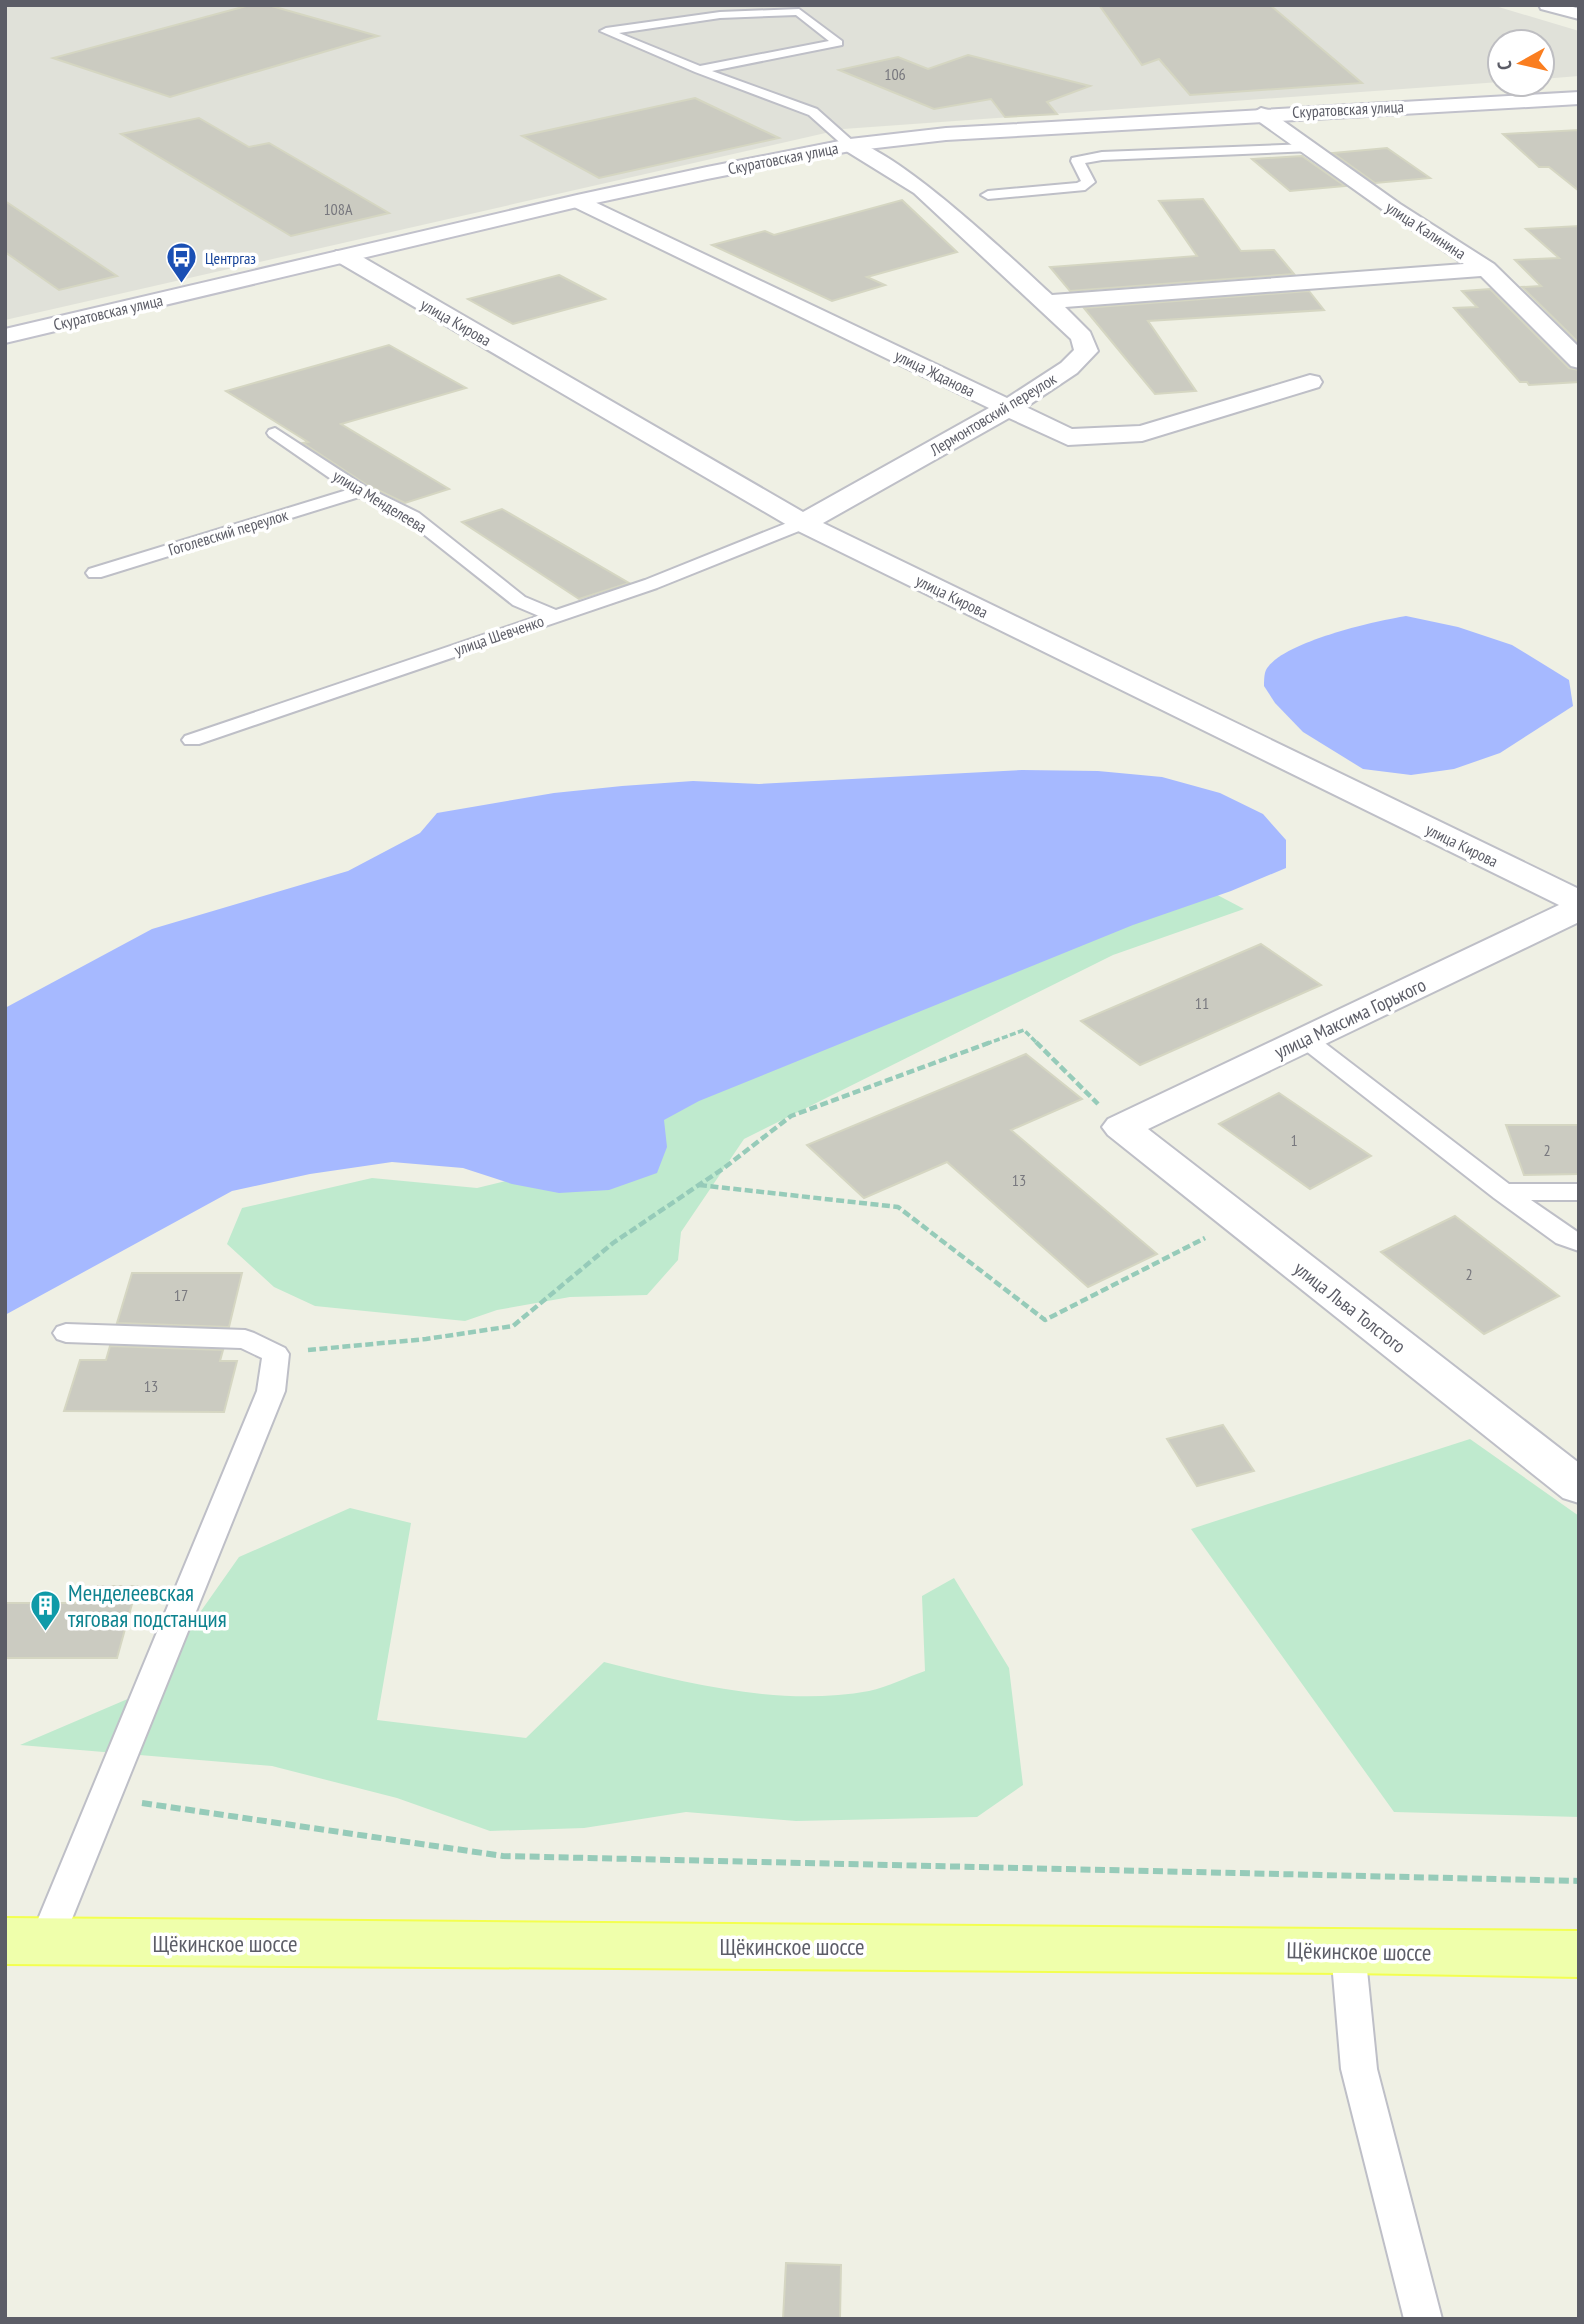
<svg xmlns="http://www.w3.org/2000/svg" width="1584" height="2324" font-family="'PT Sans Narrow',sans-serif">
<rect width="100%" height="100%" fill="#eff0e4"/>
<polygon fill="#e0e1d9" points="5,5 1492,5 1579,31 1579,76 1542,79 1542,42 1500,42 1500,82 843,129 5,320"/>
<g fill="#bfeace">
<polygon points="1204,888 1244,909 1113,955 744,1139 681,1232 678,1260 647,1295 570,1297 497,1310 465,1321 315,1306 274,1287 227,1244 242,1208 372,1178 477,1188 544,1172 587,1125"/>
<polygon points="1470,1439 1579,1516 1579,1817 1394,1812 1191,1529"/>
<path d="M350,1508L411,1523L377,1720L526,1738L604,1662C690,1684 781,1707 869,1691C888,1687 907,1677 925,1671L922,1596L954,1578L1009,1668L1023,1785L977,1817L796,1821L686,1812L584,1828L490,1831L397,1798L272,1766L20,1745L144,1692L239,1557Z"/>
</g>
<g fill="#a6b9ff">
<path d="M1406,616L1458,627L1512,645L1569,680L1573,706L1500,753L1454,769L1411,775L1363,769L1303,732L1275,703L1264,686C1264,682 1264,674 1266,670C1281,642 1375,621 1406,616Z"/>
<polygon points="1022,770 1098,771 1162,777 1220,793 1263,814 1286,840 1286,868 1231,891 1133,925 699,1101 664,1120 667,1147 657,1173 609,1190 559,1193 512,1184 463,1168 392,1162 310,1174 232,1191 5,1315 5,1008 152,929 348,871 420,833 437,813 554,793 622,786 693,781 759,784"/>
</g>
<g fill="#cbcbc1" stroke="#d5d6c2" stroke-width="2">
<polygon points="250,5 268,5 378,36 170,97 53,58"/>
<polygon points="1099,5 1270,5 1362,83 1190,95 1159,59 1142,65"/>
<polygon points="968,55 1090,86 1047,102 1057,114 1005,117 991,99 934,109 839,70 898,57 928,69"/>
<polygon points="695,98 779,138 599,178 522,136"/>
<polygon points="199,118 249,147 269,143 389,213 291,236 121,134"/>
<polygon points="1579,130 1579,191 1549,167 1539,167 1503,134"/>
<polygon points="1387,148 1430,178 1375,183 1333,153"/>
<polygon points="1302,156 1345,186 1290,191 1252,159"/>
<polygon points="1203,199 1241,251 1274,250 1294,274 1070,291 1050,267 1197,256 1159,201"/>
<polygon points="902,200 957,252 867,277 885,285 832,301 712,245 765,231 774,235"/>
<polygon points="5,201 117,276 59,290 5,252"/>
<polygon points="1579,226 1579,343 1522,287 1541,286 1515,260 1559,258 1526,229"/>
<polygon points="559,275 605,299 513,324 468,299"/>
<polygon points="1490,289 1569,368 1579,370 1579,382 1529,385 1527,382 1520,382 1454,308 1477,307 1462,291"/>
<polygon points="1309,291 1324,310 1148,321 1196,391 1155,394 1084,308"/>
<polygon points="389,345 466,388 341,424 449,489 405,503 367,485 303,443 308,442 226,391"/>
<polygon points="502,509 629,583 579,599 462,522"/>
<polygon points="1261,944 1321,985 1140,1065 1081,1021"/>
<polygon points="1026,1054 1082,1099 1011,1130 1157,1254 1088,1287 947,1162 864,1198 807,1145"/>
<polygon points="1279,1093 1371,1156 1310,1189 1219,1124"/>
<polygon points="1506,1125 1579,1125 1579,1174 1524,1175"/>
<polygon points="1455,1216 1559,1296 1484,1334 1381,1252"/>
<polygon points="132,1273 242,1273 229,1327 117,1323"/>
<polygon points="110,1346 223,1350 220,1361 237,1361 224,1412 64,1411 80,1360 106,1360"/>
<polygon points="1223,1425 1254,1471 1197,1486 1167,1439"/>
<polygon points="98,1586 137,1586 117,1658 5,1658 5,1603 93,1603"/>
<polygon points="786,2263 841,2265 840,2319 783,2319"/>
</g>
<g fill="none" stroke-linecap="round" stroke-linejoin="round">
<defs>
<g id="lane">
<path d="M799,9L842,41V45L712,71L817,109L854,142V148H846L809,115L695,72L600,31L606,28L720,12ZM796,15L829,41L700,66L619,33L720,18Z"/>
<polygon points="1308,144 1312,145 1312,151 1102,160 1085,163 1095,182 1085,190 988,199 981,195 988,191 1077,183 1081,181 1071,161 1072,158 1102,152"/>
<polygon points="275,428 366,487 419,513 525,597 556,610 645,580 797,519 809,519 812,523 809,527 657,588 199,744 185,744 182,740 185,736 539,616 513,605 407,521 359,497 101,577 89,577 86,573 89,569 347,490 269,436 267,433 269,430"/>
<polygon points="1305,1032 1313,1034 1509,1184 1579,1184 1579,1200 1531,1200 1579,1233 1579,1251 1556,1243 1494,1198 1297,1044 1293,1039 1297,1034"/>
<polygon points="66,1324 245,1330 254,1333 285,1348 289,1354 285,1391 63,1941 58,1951 46,1955 34,1951 29,1941 257,1391 262,1358 241,1348 66,1342 57,1339 53,1333 57,1327"/>
<polygon points="1348,1935 1360,1940 1365,1950 1377,2069 1442,2319 1404,2319 1341,2069 1331,1950 1336,1940"/>
</g>
<g id="street">
<polygon points="1539,5 1567,5 1579,9 1579,19 1541,9"/>
<path d="M1261,108L1268,110L1400,204L1494,264L1579,347V368L1571,366L1481,276L1065,307L1090,332L1098,351L1077,373L1026,407L1072,429L1140,426L1310,375L1319,377L1322,382L1319,387L1142,441L1068,445L1009,418L823,523L1579,889V922L1148,1129L1579,1463V1503L1563,1498L1108,1135L1102,1127L1108,1119L1559,905L794,529L336,261L333,256L336,251H352L803,512L989,408L570,205L567,201L570,197H584L1007,398L1061,363L1074,350L1071,339L914,193L843,149L840,145L843,141C880,132 1020,266 1052,295L1464,264L1386,212L1254,118L1251,114Z"/>
</g>
<polygon id="secondary" points="1579,92 1579,104 946,140 850,151 707,179 577,207 5,343 5,329 577,195 707,167 850,139 946,128"/>
<polygon id="primary" points="5,1918 1579,1931 1579,1977 1348,1973 5,1964"/>
</defs>
<use href="#lane" stroke="#bebfc7" stroke-width="4"/>
<use href="#street" stroke="#bebfc7" stroke-width="4"/>
<use href="#secondary" stroke="#c1c1cb" stroke-width="4"/>
<use href="#primary" stroke="#f3ff4f" stroke-width="4"/>
<polyline stroke="#96cbb9" stroke-width="3.5" stroke-dasharray="6 2.5" stroke-linecap="butt" points="986,1044 1024,1030 1038,1044"/>
<g stroke="#96cbb9" stroke-width="4.5" stroke-dasharray="8 3.5" stroke-linecap="butt">
<polyline points="1036,1042 1098,1104"/>
<polyline points="699,1185 898,1207 1045,1320 1205,1238"/>
<polyline points="308,1350 426,1339 513,1326 613,1243 724,1168 791,1116 991,1042"/>
</g>
<polyline stroke="#96cbb9" stroke-width="6" stroke-dasharray="10 4.5" stroke-linecap="butt" points="142,1803 503,1856 1579,1881"/>
<use href="#lane" fill="#fff" fill-rule="evenodd"/>
<use href="#street" fill="#fff" fill-rule="evenodd"/>
<use href="#secondary" fill="#fff" fill-rule="evenodd"/>
<use href="#primary" fill="#efffab" fill-rule="evenodd"/>
</g>
<defs>
<symbol id="bus-pin" viewBox="-11 -11 22 30"><path d="M0 17L-7.5 6A9.5 9.5 0 1 1 7.5 6Z" fill="#1a4fb4" stroke="#fff"/><path d="M-5-6H5V4H4V6H2V4H-2V6H-4V4H-5ZM-3.5-4V0h7V-4ZM-3.5 1.2v1.5H-2V1.2ZM2 1.2v1.5H3.5V1.2Z" fill="#fff"/></symbol>
<symbol id="building-pin" viewBox="-11 -11 22 30"><path d="M0 17L-7.5 6A9.5 9.5 0 1 1 7.5 6Z" fill="#0f9aa8" stroke="#fff"/><path d="M-4-6H4V6H1V3H-1V6H-4ZM-2.5-4.3h1.7v1.8h-1.7ZM.8-4.3h1.7v1.8H.8ZM-2.5-1h1.7V.8h-1.7ZM.8-1h1.7V.8H.8Z" fill="#fff"/></symbol>
</defs>
<g fill-rule="evenodd">
<use href="#bus-pin" x="164" y="240" width="35" height="47"/>
<use href="#building-pin" x="28" y="1588" width="35" height="47"/>
</g>
<g text-anchor="middle" dominant-baseline="central" stroke-width="7" stroke-linejoin="round" paint-order="stroke">
<g font-size="16" fill="#78787e">
<text x="895" y="74">106</text>
<text x="338" y="209">108А</text>
<text x="1202" y="1003">11</text>
<text x="1294" y="1140">1</text>
<text x="1547" y="1150">2</text>
<text x="1019" y="1180">13</text>
<text x="1469" y="1274">2</text>
<text x="181" y="1295">17</text>
<text x="151" y="1386">13</text>
</g>
<g font-size="16" fill="#5c5d67" stroke="#fff">
<text transform="translate(1348 109) rotate(-3)">Скуратовская улица</text>
<text transform="translate(783 158) rotate(-11)">Скуратовская улица</text>
<text transform="translate(1426 230) rotate(33)">улица Калинина</text>
<text transform="translate(108 312) rotate(-13)">Скуратовская улица</text>
<text transform="translate(456 322) rotate(30)">улица Кирова</text>
<text transform="translate(935 373) rotate(26)">улица Жданова</text>
<text transform="translate(993 414) rotate(-31)">Лермонтовский переулок</text>
<text transform="translate(380 501) rotate(31)">улица Менделеева</text>
<text transform="translate(228 532) rotate(-17)">Гоголевский переулок</text>
<text transform="translate(952 596) rotate(26)">улица Кирова</text>
<text transform="translate(499 635) rotate(-19)">улица Шевченко</text>
<text transform="translate(1462 845) rotate(26)">улица Кирова</text>
</g>
<g font-size="16" fill="#164399" stroke="#fff" text-anchor="start">
<text x="205" y="258">Центргаз</text>
</g>
<g font-size="19" fill="#5c5d67" stroke="#fff">
<text transform="translate(1350 1018) rotate(-25)">улица Максима Горького</text>
<text transform="translate(1350 1307) rotate(38)">улица Льва Толстого</text>
</g>
<g font-size="23" fill="#0d838f" stroke="#fff" text-anchor="start">
<text x="68" y="1592">Менделеевская<tspan x="68" dy="26">тяговая подстанция</tspan></text>
</g>
<g font-size="23" fill="#5c5d67" stroke="#fff">
<text x="225" y="1943">Щёкинское шоссе</text>
<text x="792" y="1946">Щёкинское шоссе</text>
<text transform="translate(1359 1951) rotate(1)">Щёкинское шоссе</text>
</g>
</g>
<rect width="1584" height="2324" fill="none" stroke="#5c5d67" stroke-width="14"/>
<g transform="translate(1521 63) rotate(262)"><circle r="33" fill="#ffffff" stroke="#bebec2" stroke-width="2"/>
<path d="M0-5L12 26L0 18L-12 26Z" fill="#fa7e20"/>
<text y="-10" font-size="19" font-weight="bold" text-anchor="middle" fill="#5c5d67">С</text>
</g>
</svg>
